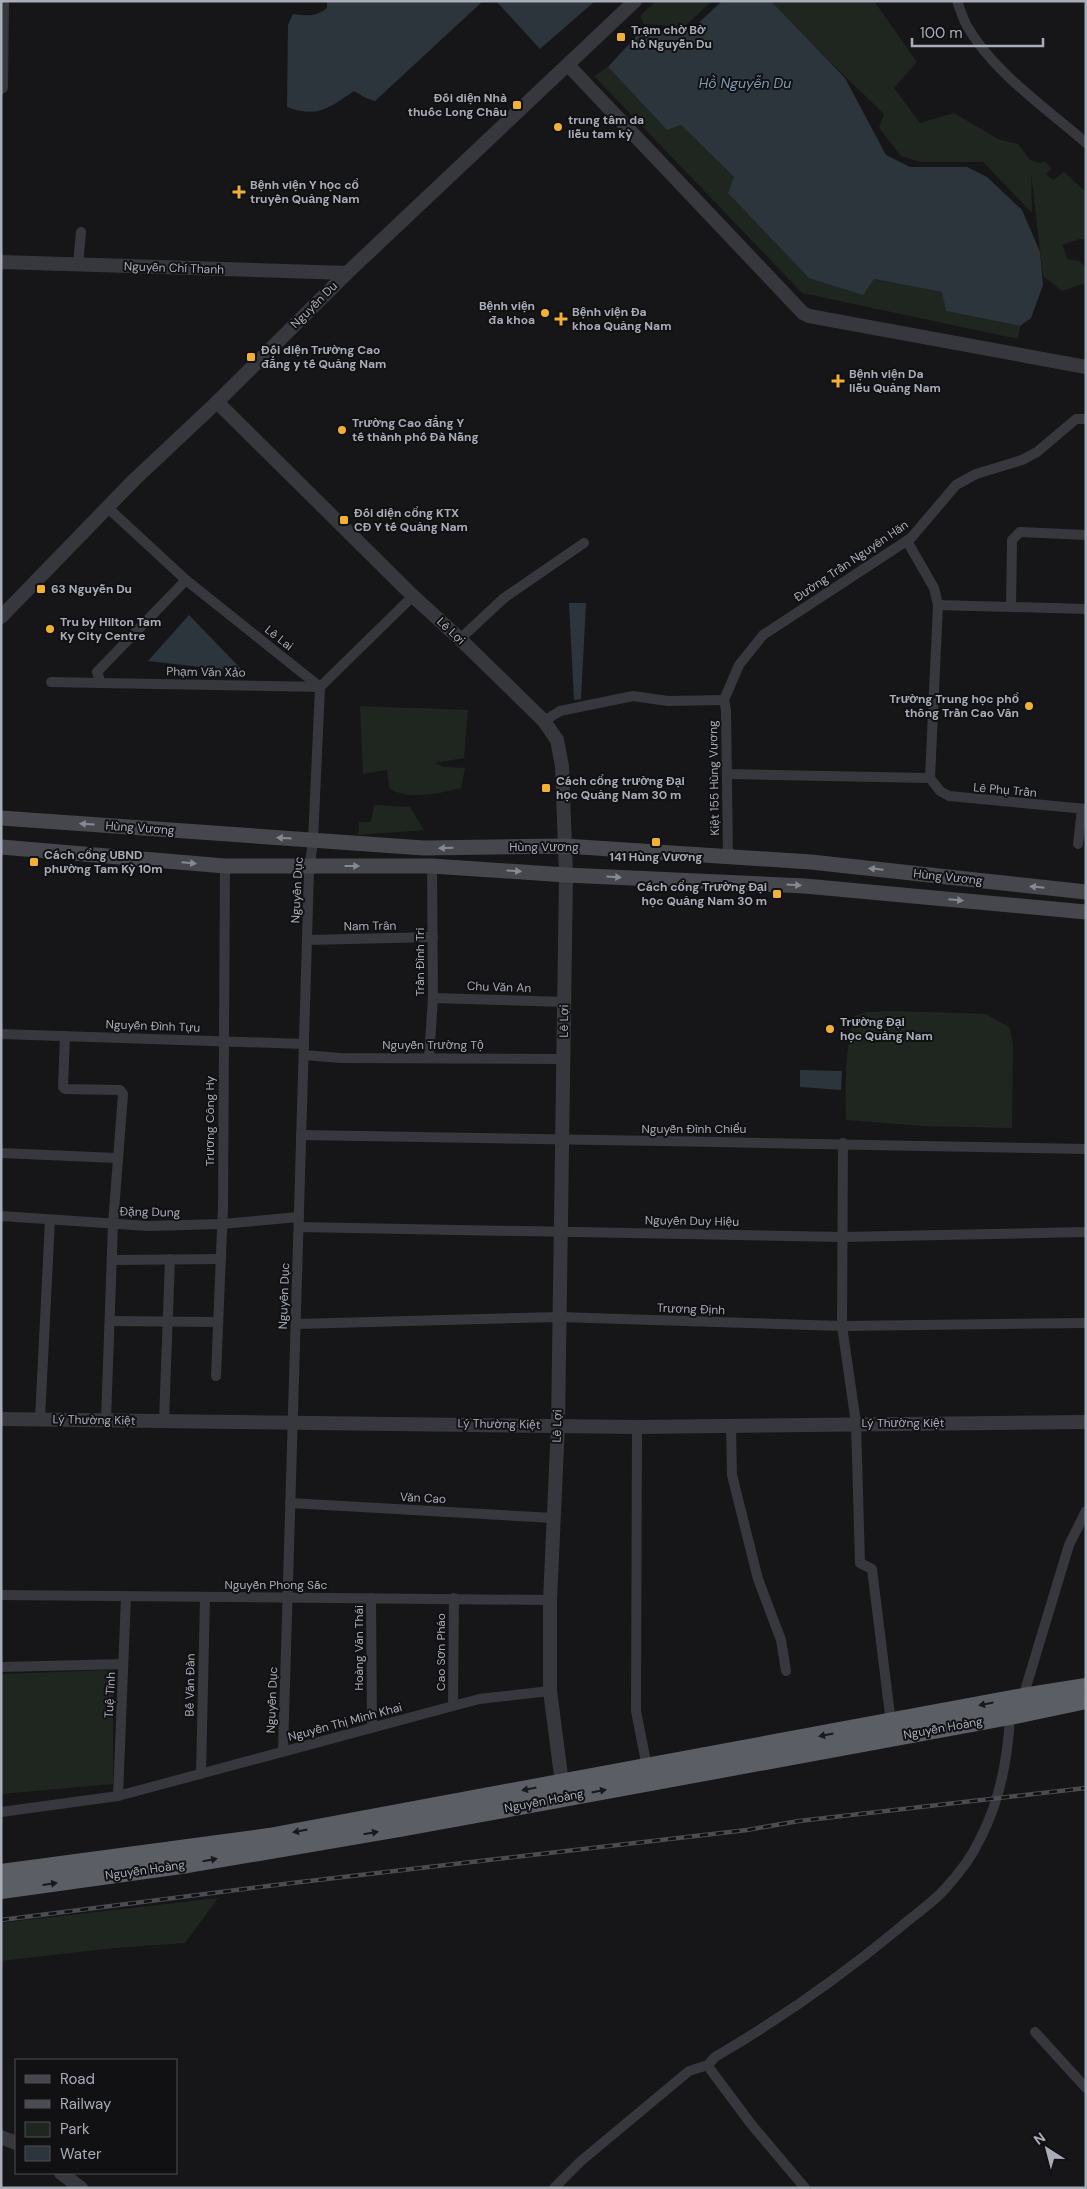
<svg xmlns="http://www.w3.org/2000/svg" width="1087" height="2189" font-family="'DM Sans',sans-serif">
<rect width="100%" height="100%" fill="#161618"/>
<g fill="#1e261f">
<polygon points="656,1 712,1 684,27 644,24 640,16"/>
<polygon points="771,1 874,1 917,62 894,88 920,123 954,113 998,139 1018,144 1030,160 1041,163 1044,161 1052,168 1046,174 1053,180 1064,172 1086,192 1086,239 1080,239 1062,245 1068,259 1079,261 1086,268 1086,283 1062,291 1043,276 1031,172 1032,213 983,162 920,162 901,156 879,128 884,114 825,57"/>
<polygon points="608,67 667,130 681,125 734,177 874,279 943,292 946,311 1020,326 1018,339 802,293 594,76"/>
<path d="M360,706L468,710L464,758L435,763L444,767L465,768L461,788C441,793 407,801 389,788L387,770L363,774Z"/>
<polygon points="374,805 410,807 424,830 358,835 359,822 371,822"/>
<path d="M892,1011L986,1014L1010,1028L1013,1046L1012,1128L921,1126L846,1120C845,1085 845,1051 854,1016L866,1012Z"/>
<polygon points="113,1670 113,1784 1,1794 1,1674"/>
<polygon points="218,1898 185,1943 114,1948 1,1961 1,1923"/>
</g>
<g fill="#2c353c">
<path d="M327,1H483L375,101L366,98L354,91C330,107 318,119 287,107L288,25L293,14C306,16 316,17 327,8Z"/>
<polygon points="496,1 595,1 540,49"/>
<polygon points="722,1 771,1 845,78 886,155 910,167 967,167 987,177 1022,210 1040,252 1043,285 1031,318 1020,326 946,311 942,292 874,279 863,295 809,278 728,193 734,177 681,125 667,130 608,67 641,31 690,31"/>
<polygon points="569,603 586,603 581,699 574,700"/>
<polygon points="189,615 244,672 148,661"/>
<polygon points="800,1070 842,1071 841,1090 800,1087"/>
</g>
<g fill="none" stroke-linecap="round" stroke-linejoin="round">
<g stroke="#37383d" stroke-width="10">
<path d="M957,1C960,9 963,19 967,26C993,72 1046,108 1086,143"/>
<polyline points="78,265 81,232"/>
<polyline points="107,507 186,580 320,687 313,841 309,871 283,1751"/>
<polyline points="907,541 934,588 938,605 930,778"/>
<polyline points="186,580 97,672 101,683 320,687 413,596"/>
<polyline points="938,605 1086,609"/>
<polyline points="1011,607 1012,540 1020,532 1086,535"/>
<polyline points="460,639 504,598 584,543"/>
<polyline points="51,682 101,683"/>
<polyline points="724,700 739,665 763,635 911,538 956,485 976,474 1022,460 1037,452 1076,419 1086,419"/>
<polyline points="724,700 726,710 728,856"/>
<polyline points="544,721 560,711 633,696 668,701 724,700"/>
<polyline points="727,774 930,778"/>
<polyline points="930,778 940,791 949,796 1086,809"/>
<polyline points="1078,844 1082,809"/>
<polyline points="307,940 433,937"/>
<polyline points="433,998 564,1002"/>
<polyline points="1,1034 304,1044"/>
<polyline points="65,1036 63,1087 65,1089 120,1090 123,1094 113,1224 106,1420"/>
<polyline points="304,1055 341,1058 563,1059"/>
<polyline points="429,1058 433,998 432,866"/>
<path d="M301,1135C563,1141 824,1142 1086,1149"/>
<polyline points="843,1143 842,1326 856,1423 860,1563 872,1569 891,1723"/>
<polyline points="1,1153 117,1158"/>
<polyline points="1,1216 148,1226 222,1224 299,1217"/>
<polyline points="299,1227 842,1237 1086,1232"/>
<polyline points="113,1260 221,1259"/>
<polyline points="110,1321 218,1322"/>
<polyline points="296,1324 559,1317 842,1326 1086,1323"/>
<polyline points="216,1376 223,1206 225,866"/>
<polyline points="40,1419 50,1220"/>
<polyline points="164,1421 170,1259"/>
<polyline points="637,1427 636,1711 647,1767"/>
<polyline points="731,1427 732,1475 758,1579 781,1640 786,1671"/>
<polyline points="290,1503 554,1518"/>
<polyline points="1,1595 550,1600"/>
<polyline points="371,1598 372,1727"/>
<polyline points="1,1667 123,1664"/>
<polyline points="1023,1697 1069,1545 1086,1511"/>
<polyline points="453,1705 454,1598"/>
<polyline points="201,1774 205,1597"/>
<polyline points="118,1796 126,1596"/>
<polyline points="1,1812 118,1796 479,1699 550,1691"/>
<polyline points="1035,2032 1086,2088"/>
<polyline points="554,2188 581,2161 689,2071 708,2065"/>
<path d="M805,2188L751,2124L710,2069L708,2065L715,2057C780,2019 840,1977 898,1929C913,1916 931,1904 944,1890C958,1875 973,1855 981,1837C1000,1800 1008,1757 1010,1716"/>
</g>
<g stroke="#37383d" stroke-width="14">
<polyline points="568,65 803,313 809,316 1086,367"/>
<polyline points="1,87 2,1"/>
<polyline points="1,262 347,273"/>
<polyline points="217,402 413,596 460,639 544,721 557,740 562,766 566,875 558,1425 550,1600 550,1691 562,1783"/>
<polyline points="1,617 134,480 217,402 347,273 635,1"/>
<polyline points="1,1419 637,1427 1086,1422"/>
<polyline points="1,2137 16,2143"/>
<polyline points="61,2173 81,2188"/>
</g>
<g stroke="#45474d" stroke-width="15">
<polyline points="1,818 424,848 565,846 811,862 1086,892"/>
<polyline points="1,847 225,866 432,866 566,875 805,886 1086,912"/>
</g>
<g stroke="#5b5e65" stroke-width="18">
<polyline points="1,1873 269,1837 1023,1697 1086,1687"/>
<polyline points="1,1890 188,1864 400,1828 1010,1716 1086,1700"/>
</g>
<defs>
<polyline id="rail" points="1,1920 292,1883 747,1830 799,1821 1086,1788"/>
</defs>
<use href="#rail" stroke="#4a4c52" stroke-width="4.5"/>
<use href="#rail" stroke="#111113" stroke-width="2.5" stroke-dasharray="8" stroke-linecap="butt"/>
</g>
<defs><path id="oneway-solid" d="M-6-.8H1V-3.2L6.5 0L1 3.2V.8H-6Z" transform="scale(1.25)"/></defs>
<g fill="#858993">
<use href="#oneway-solid" transform="translate(87 824) rotate(-176)"/>
<use href="#oneway-solid" transform="translate(284 838) rotate(-176)"/>
<use href="#oneway-solid" transform="translate(446 848) rotate(179)"/>
<use href="#oneway-solid" transform="translate(189 863) rotate(5)"/>
<use href="#oneway-solid" transform="translate(352 866)"/>
<use href="#oneway-solid" transform="translate(876 869) rotate(-174)"/>
<use href="#oneway-solid" transform="translate(514 871) rotate(4)"/>
<use href="#oneway-solid" transform="translate(614 877) rotate(3)"/>
<use href="#oneway-solid" transform="translate(794 885) rotate(3)"/>
<use href="#oneway-solid" transform="translate(1037 887) rotate(-174)"/>
<use href="#oneway-solid" transform="translate(956 900) rotate(5)"/>
</g>
<g fill="#18191b">
<use href="#oneway-solid" transform="translate(986 1704) rotate(169)"/>
<use href="#oneway-solid" transform="translate(826 1735) rotate(169)"/>
<use href="#oneway-solid" transform="translate(529 1789) rotate(169)"/>
<use href="#oneway-solid" transform="translate(599 1791) rotate(-11)"/>
<use href="#oneway-solid" transform="translate(300 1831) rotate(169)"/>
<use href="#oneway-solid" transform="translate(371 1833) rotate(-10)"/>
<use href="#oneway-solid" transform="translate(210 1860) rotate(-10)"/>
<use href="#oneway-solid" transform="translate(50 1884) rotate(-8)"/>
</g>
<g fill="#f2b134" stroke="#111113" stroke-width="2">
<rect x="616" y="32" width="10" height="10" rx="2.5"/>
<rect x="512" y="100" width="10" height="10" rx="2.5"/>
<circle cx="558" cy="127" r="5"/>
<path d="M236.5 184.5h5v5h5v5h-5v5h-5v-5h-5v-5h5z"/>
<circle cx="545" cy="313" r="5"/>
<path d="M558.5 311.5h5v5h5v5h-5v5h-5v-5h-5v-5h5z"/>
<rect x="246" y="352" width="10" height="10" rx="2.5"/>
<path d="M835.5 373.5h5v5h5v5h-5v5h-5v-5h-5v-5h5z"/>
<circle cx="342" cy="430" r="5"/>
<rect x="339" y="515" width="10" height="10" rx="2.5"/>
<rect x="36" y="584" width="10" height="10" rx="2.5"/>
<circle cx="50" cy="629" r="5"/>
<circle cx="1029" cy="706" r="5"/>
<rect x="541" y="783" width="10" height="10" rx="2.5"/>
<rect x="651" y="837" width="10" height="10" rx="2.5"/>
<rect x="29" y="857" width="10" height="10" rx="2.5"/>
<rect x="772" y="889" width="10" height="10" rx="2.5"/>
<circle cx="830" cy="1029" r="5"/>
</g>
<g text-anchor="middle" dominant-baseline="central" stroke-width="4" stroke-linejoin="round" paint-order="stroke">
<g font-size="12" font-weight="bold" fill="#a8adb8" stroke="#111113" text-anchor="start">
<text x="631" y="30">Trạm chờ Bờ<tspan x="631" dy="14">hồ Nguyễn Du</tspan></text>
<text x="507" y="98" text-anchor="end">Đối diện Nhà<tspan x="507" dy="14">thuốc Long Châu</tspan></text>
<text x="568" y="120">trung tâm da<tspan x="568" dy="14">liễu tam kỳ</tspan></text>
<text x="250" y="185">Bệnh viện Y học cổ<tspan x="250" dy="14">truyền Quảng Nam</tspan></text>
<text x="535" y="306" text-anchor="end">Bệnh viện<tspan x="535" dy="14">đa khoa</tspan></text>
<text x="572" y="312">Bệnh viện Đa<tspan x="572" dy="14">khoa Quảng Nam</tspan></text>
<text x="261" y="350">Đối diện Trường Cao<tspan x="261" dy="14">đẳng y tế Quảng Nam</tspan></text>
<text x="849" y="374">Bệnh viện Da<tspan x="849" dy="14">liễu Quảng Nam</tspan></text>
<text x="352" y="423">Trường Cao đẳng Y<tspan x="352" dy="14">tế thành phố Đà Nẵng</tspan></text>
<text x="354" y="513">Đối diện cổng KTX<tspan x="354" dy="14">CĐ Y tế Quảng Nam</tspan></text>
<text x="51" y="589">63 Nguyễn Du</text>
<text x="60" y="622">Tru by Hilton Tam<tspan x="60" dy="14">Ky City Centre</tspan></text>
<text x="1019" y="699" text-anchor="end">Trường Trung học phổ<tspan x="1019" dy="14">thông Trần Cao Vân</tspan></text>
<text x="556" y="781">Cách cổng trường Đại<tspan x="556" dy="14">học Quảng Nam 30 m</tspan></text>
<text x="44" y="855">Cách cổng UBND<tspan x="44" dy="14">phường Tam Kỳ 10m</tspan></text>
<text x="656" y="857" text-anchor="middle">141 Hùng Vương</text>
<text x="767" y="887" text-anchor="end">Cách cổng Trường Đại<tspan x="767" dy="14">học Quảng Nam 30 m</tspan></text>
<text x="840" y="1022">Trường Đại<tspan x="840" dy="14">học Quảng Nam</tspan></text>
</g>
<g font-size="12" fill="#a8adb8" stroke="#111113">
<text transform="translate(174 268) rotate(2)">Nguyễn Chí Thanh</text>
<text transform="translate(314 305) rotate(-45)">Nguyễn Du</text>
<text transform="translate(851 561) rotate(-34)">Đường Trần Nguyên Hãn</text>
<text transform="translate(451 631) rotate(43)">Lê Lợi</text>
<text transform="translate(279 638) rotate(38)">Lê Lai</text>
<text transform="translate(206 672) rotate(1)">Phạm Văn Xảo</text>
<text transform="translate(714 778) rotate(-91)">Kiệt 155 Hùng Vương</text>
<text transform="translate(1005 790) rotate(5)">Lê Phụ Trần</text>
<text transform="translate(140 828) rotate(4)">Hùng Vương</text>
<text x="544" y="847">Hùng Vương</text>
<text transform="translate(948 877) rotate(6)">Hùng Vương</text>
<text transform="translate(297 890) rotate(-87)">Nguyễn Dục</text>
<text transform="translate(370 926) rotate(-1)">Nam Trân</text>
<text transform="translate(420 962) rotate(-90)">Trần Đình Tri</text>
<text transform="translate(499 987) rotate(2)">Chu Văn An</text>
<text transform="translate(564 1021) rotate(-89)">Lê Lợi</text>
<text transform="translate(153 1026) rotate(2)">Nguyễn Đình Tựu</text>
<text x="433" y="1045">Nguyễn Trường Tộ</text>
<text transform="translate(210 1121) rotate(-90)">Trương Công Hy</text>
<text x="694" y="1129">Nguyễn Đình Chiểu</text>
<text transform="translate(150 1212) rotate(1)">Đặng Dung</text>
<text transform="translate(692 1221) rotate(1)">Nguyễn Duy Hiệu</text>
<text transform="translate(284 1296) rotate(-88)">Nguyễn Dục</text>
<text transform="translate(691 1309) rotate(2)">Trương Định</text>
<text transform="translate(94 1420) rotate(1)">Lý Thường Kiệt</text>
<text x="903" y="1423">Lý Thường Kiệt</text>
<text transform="translate(499 1424) rotate(1)">Lý Thường Kiệt</text>
<text transform="translate(557 1426) rotate(-88)">Lê Lợi</text>
<text transform="translate(423 1498) rotate(3)">Văn Cao</text>
<text x="276" y="1585">Nguyễn Phong Sắc</text>
<text transform="translate(359 1648) rotate(-90)">Hoàng Văn Thái</text>
<text transform="translate(441 1652) rotate(-90)">Cao Sơn Pháo</text>
<text transform="translate(190 1685) rotate(-89)">Bế Văn Đàn</text>
<text transform="translate(110 1695) rotate(-87)">Tuệ Tĩnh</text>
<text transform="translate(272 1700) rotate(-88)">Nguyễn Dục</text>
<text transform="translate(345 1722) rotate(-15)">Nguyễn Thị Minh Khai</text>
<text transform="translate(943 1728) rotate(-10)">Nguyễn Hoàng</text>
<text transform="translate(544 1801) rotate(-11)">Nguyễn Hoàng</text>
<text transform="translate(145 1870) rotate(-8)">Nguyễn Hoàng</text>
</g>
<g font-size="14" font-style="italic" fill="#7f9bb3" stroke="#111113">
<text x="745" y="83">Hồ Nguyễn Du</text>
</g>
</g>
<rect width="1087" height="2189" fill="none" stroke="#a8adb8" stroke-width="5"/>
<rect x="15" y="2059" width="162" height="115" fill="#111113" stroke="#4d4f55"/>
<rect x="25" y="2075" width="25" height="8" fill="#45474d" stroke="#4d4f55"/>
<text x="60" y="2084" font-size="15" fill="#a8adb8">Road</text>
<rect x="25" y="2100" width="25" height="8" fill="#4a4c52" stroke="#4d4f55"/>
<text x="60" y="2109" font-size="15" fill="#a8adb8">Railway</text>
<rect x="25" y="2122" width="25" height="15" fill="#1e261f" stroke="#4d4f55"/>
<text x="60" y="2134" font-size="15" fill="#a8adb8">Park</text>
<rect x="25" y="2146" width="25" height="15" fill="#2c353c" stroke="#4d4f55"/>
<text x="60" y="2159" font-size="15" fill="#a8adb8">Water</text>
<g transform="translate(1047 2149) rotate(324)" stroke="#111113" stroke-width="4" paint-order="stroke">
<path d="M0-4L9 19L0 12L-9 19Z" fill="#a8adb8"/>
<text y="-8" font-size="14" font-weight="bold" text-anchor="middle" fill="#a8adb8">N</text>
</g>
<path d="M912 38v8h131v-8" fill="none" stroke="#a8adb8" stroke-width="2.5"/>
<text x="920" y="38" font-size="15" fill="#a8adb8" stroke="#111113" stroke-width="4" paint-order="stroke">100 m</text>
</svg>
